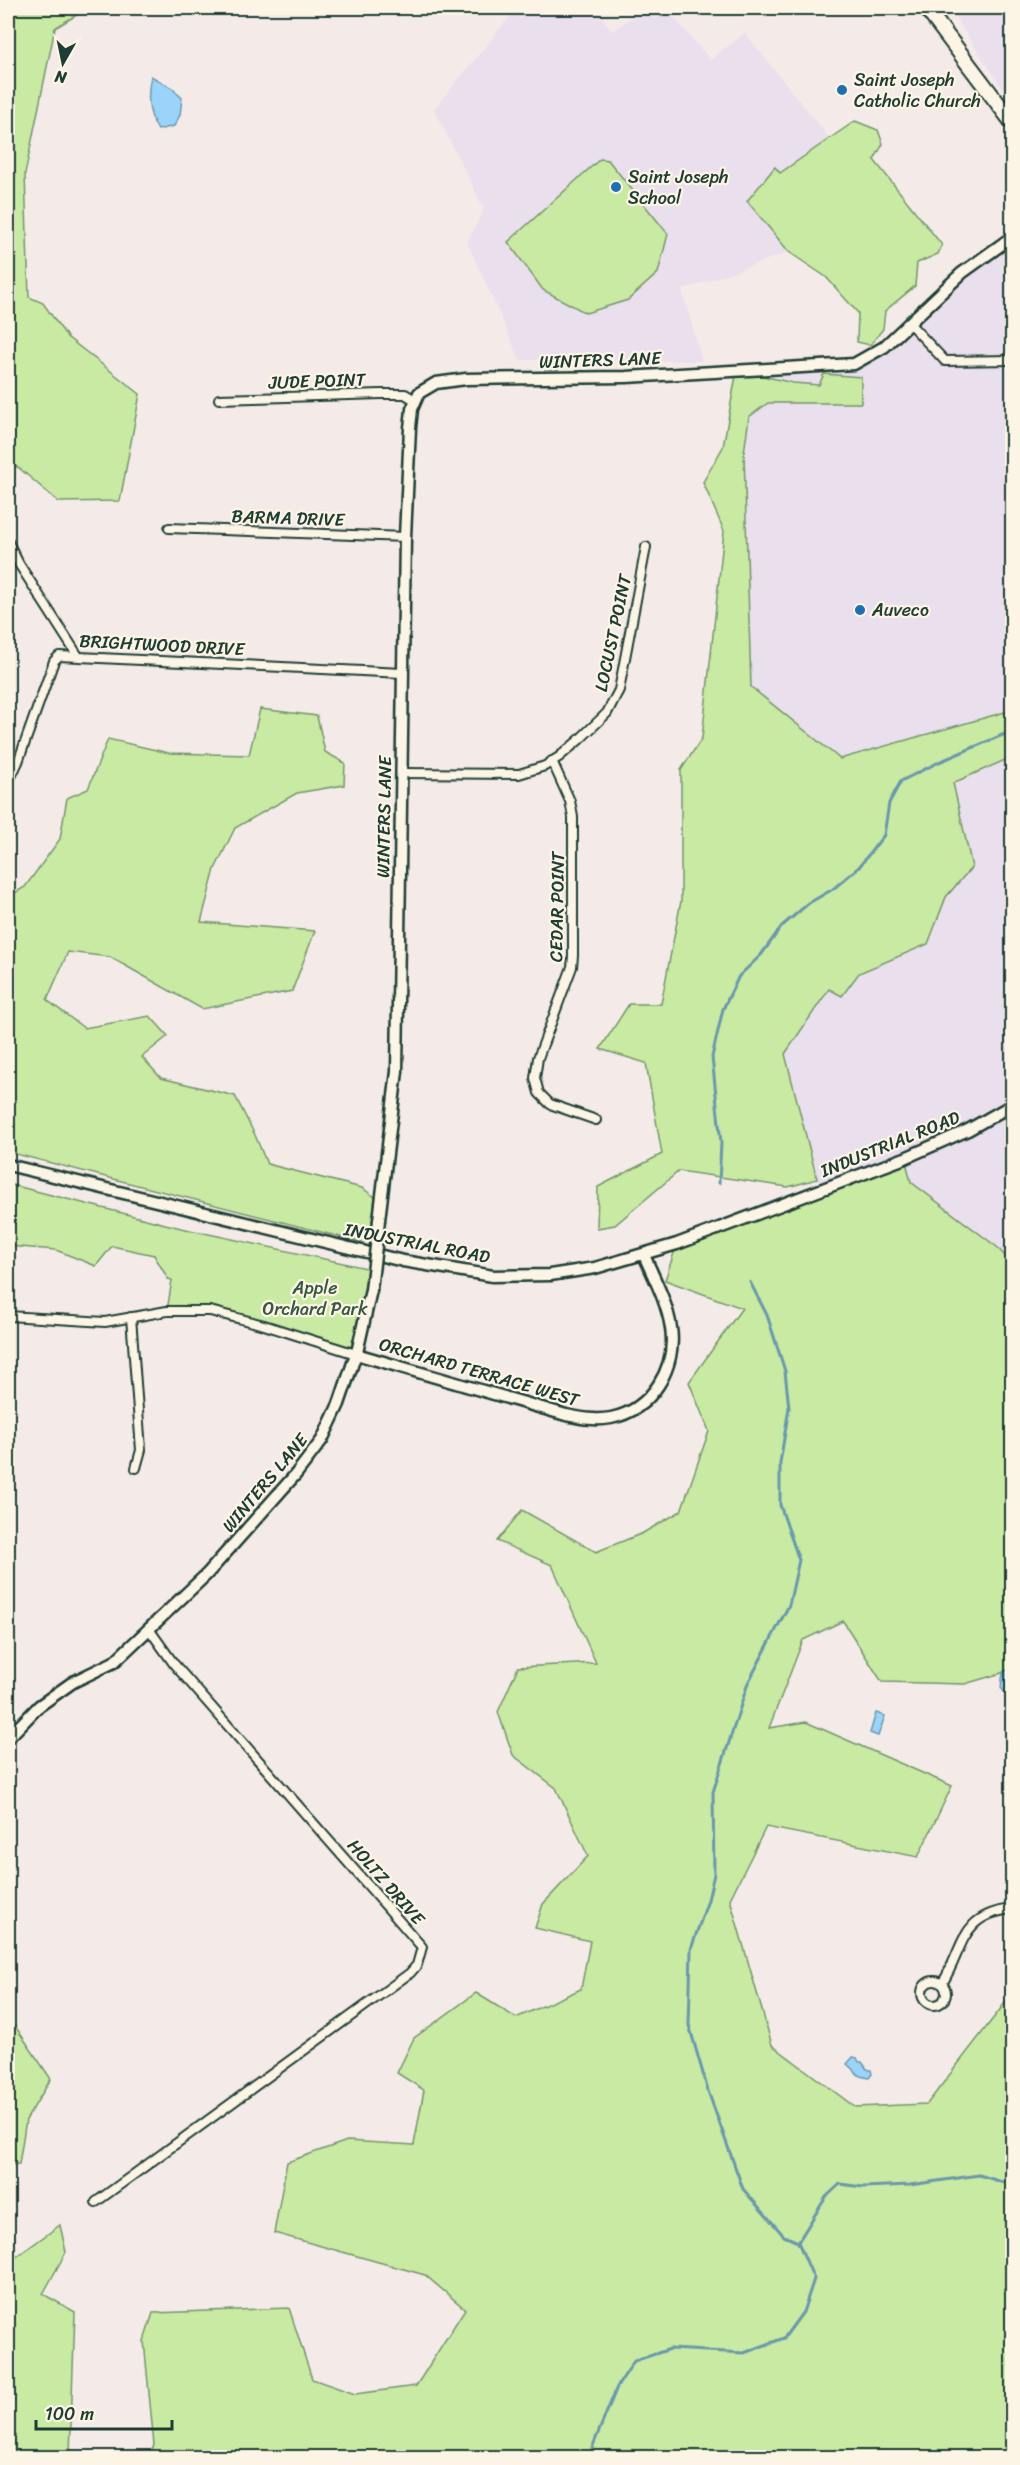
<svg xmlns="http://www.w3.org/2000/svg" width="1020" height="2465" font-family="Sriracha,sans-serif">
<rect width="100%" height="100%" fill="#f4ebe8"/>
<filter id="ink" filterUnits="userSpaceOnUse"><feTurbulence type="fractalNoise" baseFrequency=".0167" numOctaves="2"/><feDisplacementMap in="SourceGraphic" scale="12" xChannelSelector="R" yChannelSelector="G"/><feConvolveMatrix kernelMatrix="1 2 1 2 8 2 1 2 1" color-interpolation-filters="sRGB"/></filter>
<g filter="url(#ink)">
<g fill="#eadfec">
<polygon points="517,8 595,8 612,31 646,8 666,8 710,60 745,33 830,139 780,173 775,167 747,201 789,252 682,290 702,361 520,360 467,242 484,209 434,109"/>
<polygon points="949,8 1012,8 1012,101 1006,93"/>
<polygon points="1012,237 1012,710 840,759 751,687 744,453 737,370 854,364 910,324"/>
<polygon points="1012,757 1012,1264 997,1247 911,1182 820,1190 785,1054 830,989 842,996 859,973 928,944 946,897 972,867 953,782"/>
</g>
<g fill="#c8eaa3" stroke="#74946c" stroke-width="1.5">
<polygon points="8,8 88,8 55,28 25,174 29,297 43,303 67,337 140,394 120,501 59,502 19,468 8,462"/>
<polygon points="855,121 878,130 883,144 874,160 942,245 938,254 917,263 915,286 885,311 883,329 870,345 857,342 858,313 826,277 789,252 747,201 775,167 780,173"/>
<polygon points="600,159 608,160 668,234 658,273 628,300 586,313 543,290 508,242"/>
<polygon points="737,370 793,383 819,385 824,374 861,377 861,403 768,403 749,417 744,453 751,687 840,759 1012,710 1012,757 953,783 972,867 946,897 928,944 859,973 842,996 829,989 785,1054 817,1179 788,1187 679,1171 615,1225 597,1228 598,1187 662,1154 646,1063 600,1049 629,1004 661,1004 681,901 681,770 702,738 724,531 703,482 723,447"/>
<polygon points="260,709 317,716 325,752 345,763 344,785 297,793 235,828 215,869 201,922 315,931 292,991 202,1009 110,957 68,952 47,1000 84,1028 150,1016 168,1036 142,1057 161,1078 235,1096 255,1135 267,1164 362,1188 382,1202 379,1220 364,1243 8,1152 8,897 25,887 60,839 67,798 88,789 108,739 169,753 249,755"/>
<polygon points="905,1158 911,1182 997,1247 1012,1264 1012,1670 965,1684 882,1682 843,1621 803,1640 769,1728 806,1722 952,1786 918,1857 766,1827 730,1899 772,2045 855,2107 927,2104 1012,1994 1012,2360 1010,2359 1012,2368 1012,2457 149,2457 154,2445 144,2341 153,2313 289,2308 312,2379 355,2394 416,2386 465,2309 425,2275 274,2233 287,2162 347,2141 414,2145 424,2090 397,2073 414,2038 476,1993 516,2018 581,1989 590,1941 535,1928 543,1904 588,1856 556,1788 513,1755 498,1712 518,1667 596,1663 552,1565 497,1541 522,1510 596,1552 643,1533 681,1511 709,1431 689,1382 742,1308 665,1280 677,1244"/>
<polygon points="8,1184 181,1228 371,1269 356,1354 225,1314 167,1311 172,1280 168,1279 154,1255 112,1246 96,1266 56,1250 8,1246"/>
<polygon points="15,2026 51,2079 26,2120 19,2164 8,2165 8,2031"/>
<polygon points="60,2225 66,2252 43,2294 75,2312 70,2454 50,2457 8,2457 8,2263"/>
</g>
<g fill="#9ad4fa" stroke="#6998ab" stroke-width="1.5">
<path d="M151,76L172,88L182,98L180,115L174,126L158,130C147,112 147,96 151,76Z"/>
<polygon points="1012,1668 1012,1701 1001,1688 1003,1672"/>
<polygon points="876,1713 885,1716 878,1736 870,1733"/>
<polygon points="853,2057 857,2058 859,2062 862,2062 867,2069 871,2070 872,2074 869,2078 860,2076 847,2064"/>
</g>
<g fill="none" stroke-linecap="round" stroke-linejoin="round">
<g stroke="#6998ab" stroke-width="3">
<polyline points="719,1183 721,1143 712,1057 723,1009 739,976 761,955 782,926 809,903 833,889 859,867 884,835 889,803 901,781 939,762 1012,731"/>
<polyline points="798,2242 826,2197 840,2184 863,2187 910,2185 979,2175 1012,2185"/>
<polyline points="588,2458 617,2387 634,2361 670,2349 744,2353 784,2338 803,2312 814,2279 798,2242 784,2236 743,2189 708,2091 689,2025 691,1949 708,1900 714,1874 713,1792 748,1683 789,1605 799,1560 780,1505 780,1463 789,1408 785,1371 767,1315 750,1282"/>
</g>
<defs>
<g id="minor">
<polyline points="910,324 945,361 1012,360"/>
<polyline points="219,399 381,394 405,394 415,400"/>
<polyline points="169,528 405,537"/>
<polyline points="8,542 19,564 78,656"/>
<polyline points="552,761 570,801 573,817 573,956 572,967 538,1058 535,1078 539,1093 550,1104 596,1120"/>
<polyline points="402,773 519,774 545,766 559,757 579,740 607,713 619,690 646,547"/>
<polyline points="8,783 18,762 54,661 59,656 402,673"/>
<polyline points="8,1316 105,1322 167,1311 210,1311 264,1325 356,1354"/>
<polyline points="131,1317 141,1450 136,1468"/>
<circle cx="934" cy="1993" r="12"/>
<path d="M942,1984C965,1947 959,1915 1012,1909"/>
<polyline points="96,2202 410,1973 417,1965 422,1947 174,1664 149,1629"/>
</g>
<g id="tertiary">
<polyline points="379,1220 397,1071 405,537 410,428 412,409 419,393 436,383 466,379 626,377 854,364 884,347 962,273 1012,237"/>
<path d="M356,1354L566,1415C581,1418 595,1421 611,1418C652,1410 677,1367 671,1328C667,1302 654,1278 644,1255"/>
<polyline points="8,1738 39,1706 73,1682 114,1662 207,1574 296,1474 322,1440 339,1404 358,1348 371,1290"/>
</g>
<polyline id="secondary" points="8,1165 403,1261 493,1276 550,1275 595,1268 677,1244 905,1158 968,1130 1012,1105"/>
<polyline id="trunk" points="926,8 1012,122"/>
</defs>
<use href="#minor" stroke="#1f3d34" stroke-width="12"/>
<use href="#tertiary" stroke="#1f3d34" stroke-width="15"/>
<use href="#secondary" stroke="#1f3d34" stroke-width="15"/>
<use href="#trunk" stroke="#1f3d34" stroke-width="18"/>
<use href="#minor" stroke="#fcf5e5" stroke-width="8"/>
<use href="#tertiary" stroke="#fcf5e5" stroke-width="10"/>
<use href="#secondary" stroke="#fcf5e5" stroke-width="10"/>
<use href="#trunk" stroke="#fcf5e5" stroke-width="14"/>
<defs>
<polyline id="tertiary-bridge" points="371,1290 379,1220"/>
</defs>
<use href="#tertiary-bridge" stroke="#1f3d34" stroke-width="15" stroke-linecap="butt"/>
<use href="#tertiary-bridge" stroke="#fcf5e5" stroke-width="10"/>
</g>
</g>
<g fill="#1f6fb2" stroke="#fcf5e5" stroke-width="2">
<circle cx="842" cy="90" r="6"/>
<circle cx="616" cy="187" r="6"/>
<circle cx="860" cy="610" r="6"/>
</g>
<g text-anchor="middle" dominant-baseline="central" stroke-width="4.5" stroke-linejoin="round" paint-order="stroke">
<g font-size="18" fill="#1f3d34" stroke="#fcf5e5" text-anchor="start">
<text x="854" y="80">Saint Joseph<tspan x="854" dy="21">Catholic Church</tspan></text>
<text x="628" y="177">Saint Joseph<tspan x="628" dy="21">School</tspan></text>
<text x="872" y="610">Auveco</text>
</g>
<g font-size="18" fill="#1f3d34" stroke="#fcf5e5">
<text transform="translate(600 360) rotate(-2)">WINTERS LANE</text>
<text transform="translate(317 381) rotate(-2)">JUDE POINT</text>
<text transform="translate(288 518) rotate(2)">BARMA DRIVE</text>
<text transform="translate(613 633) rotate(-78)">LOCUST POINT</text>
<text transform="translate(162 645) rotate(3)">BRIGHTWOOD DRIVE</text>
<text transform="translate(384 817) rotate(-89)">WINTERS LANE</text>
<text transform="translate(557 907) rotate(-89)">CEDAR POINT</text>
<text transform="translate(890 1144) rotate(-22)">INDUSTRIAL ROAD</text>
<text transform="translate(417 1243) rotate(11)">INDUSTRIAL ROAD</text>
<text transform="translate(479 1372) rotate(16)">ORCHARD TERRACE WEST</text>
<text transform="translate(265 1483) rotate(-50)">WINTERS LANE</text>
<text transform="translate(386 1882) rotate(49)">HOLTZ DRIVE</text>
</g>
<g font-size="18" fill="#385745" stroke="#fcf5e5">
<text x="315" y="1288">Apple<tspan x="315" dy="21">Orchard Park</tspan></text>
</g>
</g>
<rect width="1020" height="2465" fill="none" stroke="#fcf5e5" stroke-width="30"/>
<rect x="15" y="15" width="990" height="2435" fill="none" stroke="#1f3d34" stroke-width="2" filter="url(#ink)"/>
<g transform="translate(63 63) rotate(189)" stroke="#fcf5e5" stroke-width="4.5" paint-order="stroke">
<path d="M0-4.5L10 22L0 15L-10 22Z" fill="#1f3d34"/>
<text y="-9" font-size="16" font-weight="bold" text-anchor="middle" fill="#1f3d34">N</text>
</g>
<path d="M36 2420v9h136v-9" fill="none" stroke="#1f3d34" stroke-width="3"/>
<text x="45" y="2420" font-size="18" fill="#1f3d34" stroke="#fcf5e5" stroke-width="4.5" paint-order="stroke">100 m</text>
</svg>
